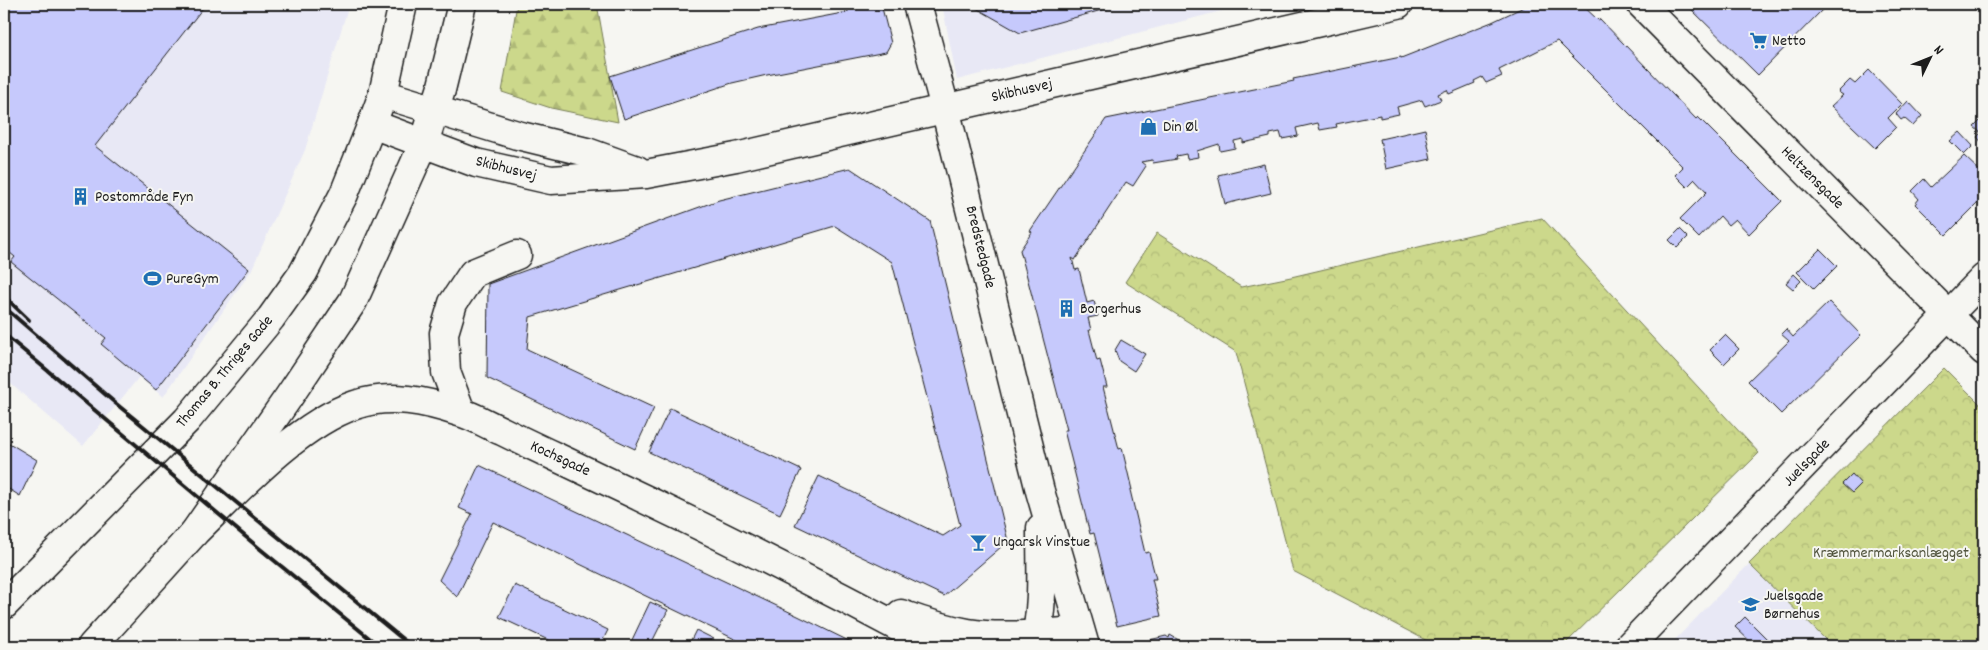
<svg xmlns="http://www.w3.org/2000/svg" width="1988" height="650" font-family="Dekko,sans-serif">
<defs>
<pattern id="forest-firs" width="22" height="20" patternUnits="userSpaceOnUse" patternTransform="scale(1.25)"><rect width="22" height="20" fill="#ccd88b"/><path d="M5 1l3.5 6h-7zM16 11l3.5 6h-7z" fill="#afb977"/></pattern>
<pattern id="park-crowns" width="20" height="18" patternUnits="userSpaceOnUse" patternTransform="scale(1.25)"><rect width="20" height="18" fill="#ccd88b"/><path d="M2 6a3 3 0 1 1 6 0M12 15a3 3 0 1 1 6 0" fill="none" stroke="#afb977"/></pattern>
</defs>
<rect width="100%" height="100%" fill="#f6f6f2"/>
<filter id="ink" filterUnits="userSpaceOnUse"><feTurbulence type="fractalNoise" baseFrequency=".02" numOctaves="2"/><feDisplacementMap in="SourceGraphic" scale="10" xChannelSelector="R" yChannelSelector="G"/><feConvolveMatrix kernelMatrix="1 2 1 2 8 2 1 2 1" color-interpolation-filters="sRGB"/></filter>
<g filter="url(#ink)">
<g fill="#e8e8f5">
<polygon points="4,4 349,4 305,150 251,271 163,397 139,377 83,446 4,378"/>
<polygon points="942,4 1248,4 957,80"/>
<polygon points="1749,564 1832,646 1669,646"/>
</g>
<polygon fill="url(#forest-firs)" stroke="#747a54" points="517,4 597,4 618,122 551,108 502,92"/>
<g fill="url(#park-crowns)" stroke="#747a54">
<polygon points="1542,218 1759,453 1563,646 1437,646 1293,571 1236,352 1125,282 1157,233 1241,287 1291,277"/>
<polygon points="1944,368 1984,408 1984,646 1832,646 1749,564"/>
</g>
<g fill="#c6c9fc" stroke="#1c1c1c">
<polygon points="4,4 206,4 95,146 249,269 156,390 101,344 106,338 11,262 15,257 4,248"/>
<polygon points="846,4 881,4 891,43 886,52 767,75 732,83 624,119 610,76 758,29 848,12"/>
<polygon points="969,4 1123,4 1020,33"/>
<polygon points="1530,4 1581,4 1598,20 1600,19 1696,119 1698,117 1782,201 1749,234 1735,219 1728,225 1720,216 1699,238 1680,219 1707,192 1695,179 1687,187 1675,175 1683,167 1557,41 1499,70 1502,76 1486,83 1482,77 1474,81 1475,83 1449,94 1447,90 1438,94 1441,100 1425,106 1422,100 1397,107 1399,114 1380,118 1380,115 1336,124 1337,127 1320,130 1318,123 1296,128 1298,136 1282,139 1280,132 1270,134 1270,137 1243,143 1243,139 1234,141 1235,148 1220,151 1219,144 1197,151 1198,157 1187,159 1186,154 1176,156 1177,159 1153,163 1152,160 1141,162 1146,166 1133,186 1126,182 1075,260 1072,258 1075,270 1079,269 1087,303 1094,301 1098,316 1088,318 1091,330 1089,330 1097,361 1100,360 1107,387 1103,387 1119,449 1122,448 1132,490 1130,490 1145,553 1149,552 1156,579 1152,579 1161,616 1117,626 1094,533 1090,534 1064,430 1067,430 1020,250 1032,232 1030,231 1106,119 1294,81 1293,79 1401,57 1401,58 1492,22"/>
<polygon points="1686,4 1823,4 1826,6 1758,75"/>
<polygon points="1869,70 1902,104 1888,118 1896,127 1875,148 1831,106 1843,95 1838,92 1850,80 1855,84"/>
<polygon points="1908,101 1922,116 1913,126 1904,118 1901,120 1896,114"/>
<polygon points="1984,117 1984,145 1977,137 1981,133 1974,127"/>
<polygon points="1425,129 1431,159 1386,169 1380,139"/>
<polygon points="1960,132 1973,146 1964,155 1950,141"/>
<polygon points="1964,156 1984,175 1984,191 1980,196 1983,198 1946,235 1915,204 1919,199 1912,191 1924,179 1931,187"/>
<polygon points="1264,164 1271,193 1225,204 1218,175"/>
<polygon points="850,168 930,221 1008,541 944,596 795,525 819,476 943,536 960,525 892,262 835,226 530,317 527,349 654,408 635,449 487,378 488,284 719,200"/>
<polygon points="1680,229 1688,237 1677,248 1669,240"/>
<polygon points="1820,249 1837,266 1814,289 1797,272"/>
<polygon points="1794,274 1801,281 1793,289 1786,283"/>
<polygon points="1829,302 1861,335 1781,414 1748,381 1789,341 1781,334 1786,329 1793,337"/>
<polygon points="1725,335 1739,349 1724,364 1710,350"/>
<polygon points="1121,340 1145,354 1134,371 1119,361 1115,350"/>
<polygon points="670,408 801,470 780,514 649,452"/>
<polygon points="4,440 37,460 20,496 4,486"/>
<polygon points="479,465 798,616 859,646 749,646 493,522 457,597 439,580 472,514 459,508"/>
<polygon points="1852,474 1861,484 1852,493 1842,484"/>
<polygon points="515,585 608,630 600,646 561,646 499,617"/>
<polygon points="650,602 668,610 650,646 640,646 631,642"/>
<polygon points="1745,617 1774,646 1755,646 1735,627"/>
<polygon points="696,630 714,639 711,646 688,646"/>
<polygon points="1170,635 1189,646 1125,646 1166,636 1169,638"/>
</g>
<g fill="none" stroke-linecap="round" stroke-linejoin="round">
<defs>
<g id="street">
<polyline points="917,4 945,108"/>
<polyline points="461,412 446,372 444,333 453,303 473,273 517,255"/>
<polyline points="1629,646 1984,278"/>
</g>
<g id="secondary">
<polyline points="1641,4 1984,351"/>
<polyline points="383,94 517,135 587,152 637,170"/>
<polyline points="945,108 1040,491 1085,646"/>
<polyline points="372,124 476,163 551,180 646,174 736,157 1398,4"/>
<path d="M194,533C237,491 298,424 355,405C390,393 426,401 459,412C474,416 488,425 502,431C532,446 563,460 594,475C709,529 822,586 934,646"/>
<polyline points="4,605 187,420 271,318 303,273 344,194 372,124 383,94 403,4"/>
<path d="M901,614C923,622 945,629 968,633C1005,639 1043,633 1080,631"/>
<polyline points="92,646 194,533 288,398 353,301 424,143 441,90 462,4"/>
<path d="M1034,646C1044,608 1041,567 1041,528"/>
</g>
</defs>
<use href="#street" stroke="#1c1c1c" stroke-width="31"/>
<use href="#secondary" stroke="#1c1c1c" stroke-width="31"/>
<use href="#street" stroke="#f6f6f2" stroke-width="28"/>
<use href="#secondary" stroke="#f6f6f2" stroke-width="28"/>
<g stroke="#1c1c1c" stroke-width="4">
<polyline points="4,296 29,320"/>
<polyline points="4,307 114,402 411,646"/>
<polyline points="4,334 259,548 379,646"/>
</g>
</g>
</g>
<defs>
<symbol id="supermarket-bare" viewBox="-9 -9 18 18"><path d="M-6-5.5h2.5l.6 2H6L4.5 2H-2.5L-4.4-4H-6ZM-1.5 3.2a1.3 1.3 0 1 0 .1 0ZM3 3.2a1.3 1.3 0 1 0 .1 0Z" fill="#1f6fb2" stroke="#f6f6f2" stroke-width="2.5" paint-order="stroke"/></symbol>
<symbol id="shop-bare" viewBox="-9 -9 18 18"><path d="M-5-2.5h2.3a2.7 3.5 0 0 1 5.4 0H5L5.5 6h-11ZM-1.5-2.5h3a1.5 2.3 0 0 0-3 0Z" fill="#1f6fb2" stroke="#f6f6f2" stroke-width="2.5" paint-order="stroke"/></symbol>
<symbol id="building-bare" viewBox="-9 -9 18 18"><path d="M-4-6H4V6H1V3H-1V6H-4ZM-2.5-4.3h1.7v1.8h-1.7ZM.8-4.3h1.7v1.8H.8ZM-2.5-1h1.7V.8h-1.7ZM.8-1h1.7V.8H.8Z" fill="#1f6fb2" stroke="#f6f6f2" stroke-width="2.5" paint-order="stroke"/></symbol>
<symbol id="stadium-bare" viewBox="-9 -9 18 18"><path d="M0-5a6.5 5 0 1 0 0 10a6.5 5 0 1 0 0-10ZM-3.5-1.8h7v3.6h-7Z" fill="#1f6fb2" stroke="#f6f6f2" stroke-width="2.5" paint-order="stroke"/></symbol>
<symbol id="bar-bare" viewBox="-9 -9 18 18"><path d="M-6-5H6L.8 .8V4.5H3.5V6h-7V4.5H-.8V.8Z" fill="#1f6fb2" stroke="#f6f6f2" stroke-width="2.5" paint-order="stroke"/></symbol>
<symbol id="school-bare" viewBox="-9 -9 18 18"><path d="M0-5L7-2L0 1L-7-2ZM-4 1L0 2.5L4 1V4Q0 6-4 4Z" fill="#1f6fb2" stroke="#f6f6f2" stroke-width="2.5" paint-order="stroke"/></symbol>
</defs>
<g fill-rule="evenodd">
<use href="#supermarket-bare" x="1746" y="28" width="25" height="25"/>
<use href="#shop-bare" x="1136" y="114" width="25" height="25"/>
<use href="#building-bare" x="68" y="184" width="25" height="25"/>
<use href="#stadium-bare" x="140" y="266" width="25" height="25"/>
<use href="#building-bare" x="1054" y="296" width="25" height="25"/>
<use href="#bar-bare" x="966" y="530" width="25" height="25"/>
<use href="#school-bare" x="1738" y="592" width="25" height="25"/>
</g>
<g text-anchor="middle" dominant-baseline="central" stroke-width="4" stroke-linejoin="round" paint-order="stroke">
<g font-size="16" fill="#1c1c1c" stroke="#f6f6f2" text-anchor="start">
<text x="1772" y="41">Netto</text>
<text x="1163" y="127">Din Øl</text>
<text x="95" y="197">Postområde Fyn</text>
<text x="166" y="279">PureGym</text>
<text x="1080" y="309">Borgerhus</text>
<text x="993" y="542">Ungarsk Vinstue</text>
<text x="1764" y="596">Juelsgade<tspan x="1764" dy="18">Børnehus</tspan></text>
</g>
<g font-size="16" fill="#1c1c1c" stroke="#f6f6f2">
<text transform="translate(1022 91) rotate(-13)">Skibhusvej</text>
<text transform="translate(506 169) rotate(14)">Skibhusvej</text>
<text transform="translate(1812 178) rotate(45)">Heltzensgade</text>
<text transform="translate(980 247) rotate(76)">Bredstedgade</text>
<text transform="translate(225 372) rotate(-50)">Thomas B. Thriges Gade</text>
<text transform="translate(560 459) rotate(25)">Kochsgade</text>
<text transform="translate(1807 463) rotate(-46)">Juelsgade</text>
</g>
<g font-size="16" fill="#51543d" stroke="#f6f6f2">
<text x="1891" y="553">Kræmmermarksanlægget</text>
</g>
</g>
<rect width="1988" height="650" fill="none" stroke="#f6f6f2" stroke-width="20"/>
<rect x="10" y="10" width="1968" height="630" fill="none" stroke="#1c1c1c" stroke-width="2" filter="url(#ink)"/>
<g transform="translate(1930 58) rotate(47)" stroke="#f6f6f2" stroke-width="4" paint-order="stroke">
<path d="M0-4L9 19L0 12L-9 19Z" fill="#1c1c1c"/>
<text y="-8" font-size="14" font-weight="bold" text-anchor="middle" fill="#1c1c1c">N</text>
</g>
</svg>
